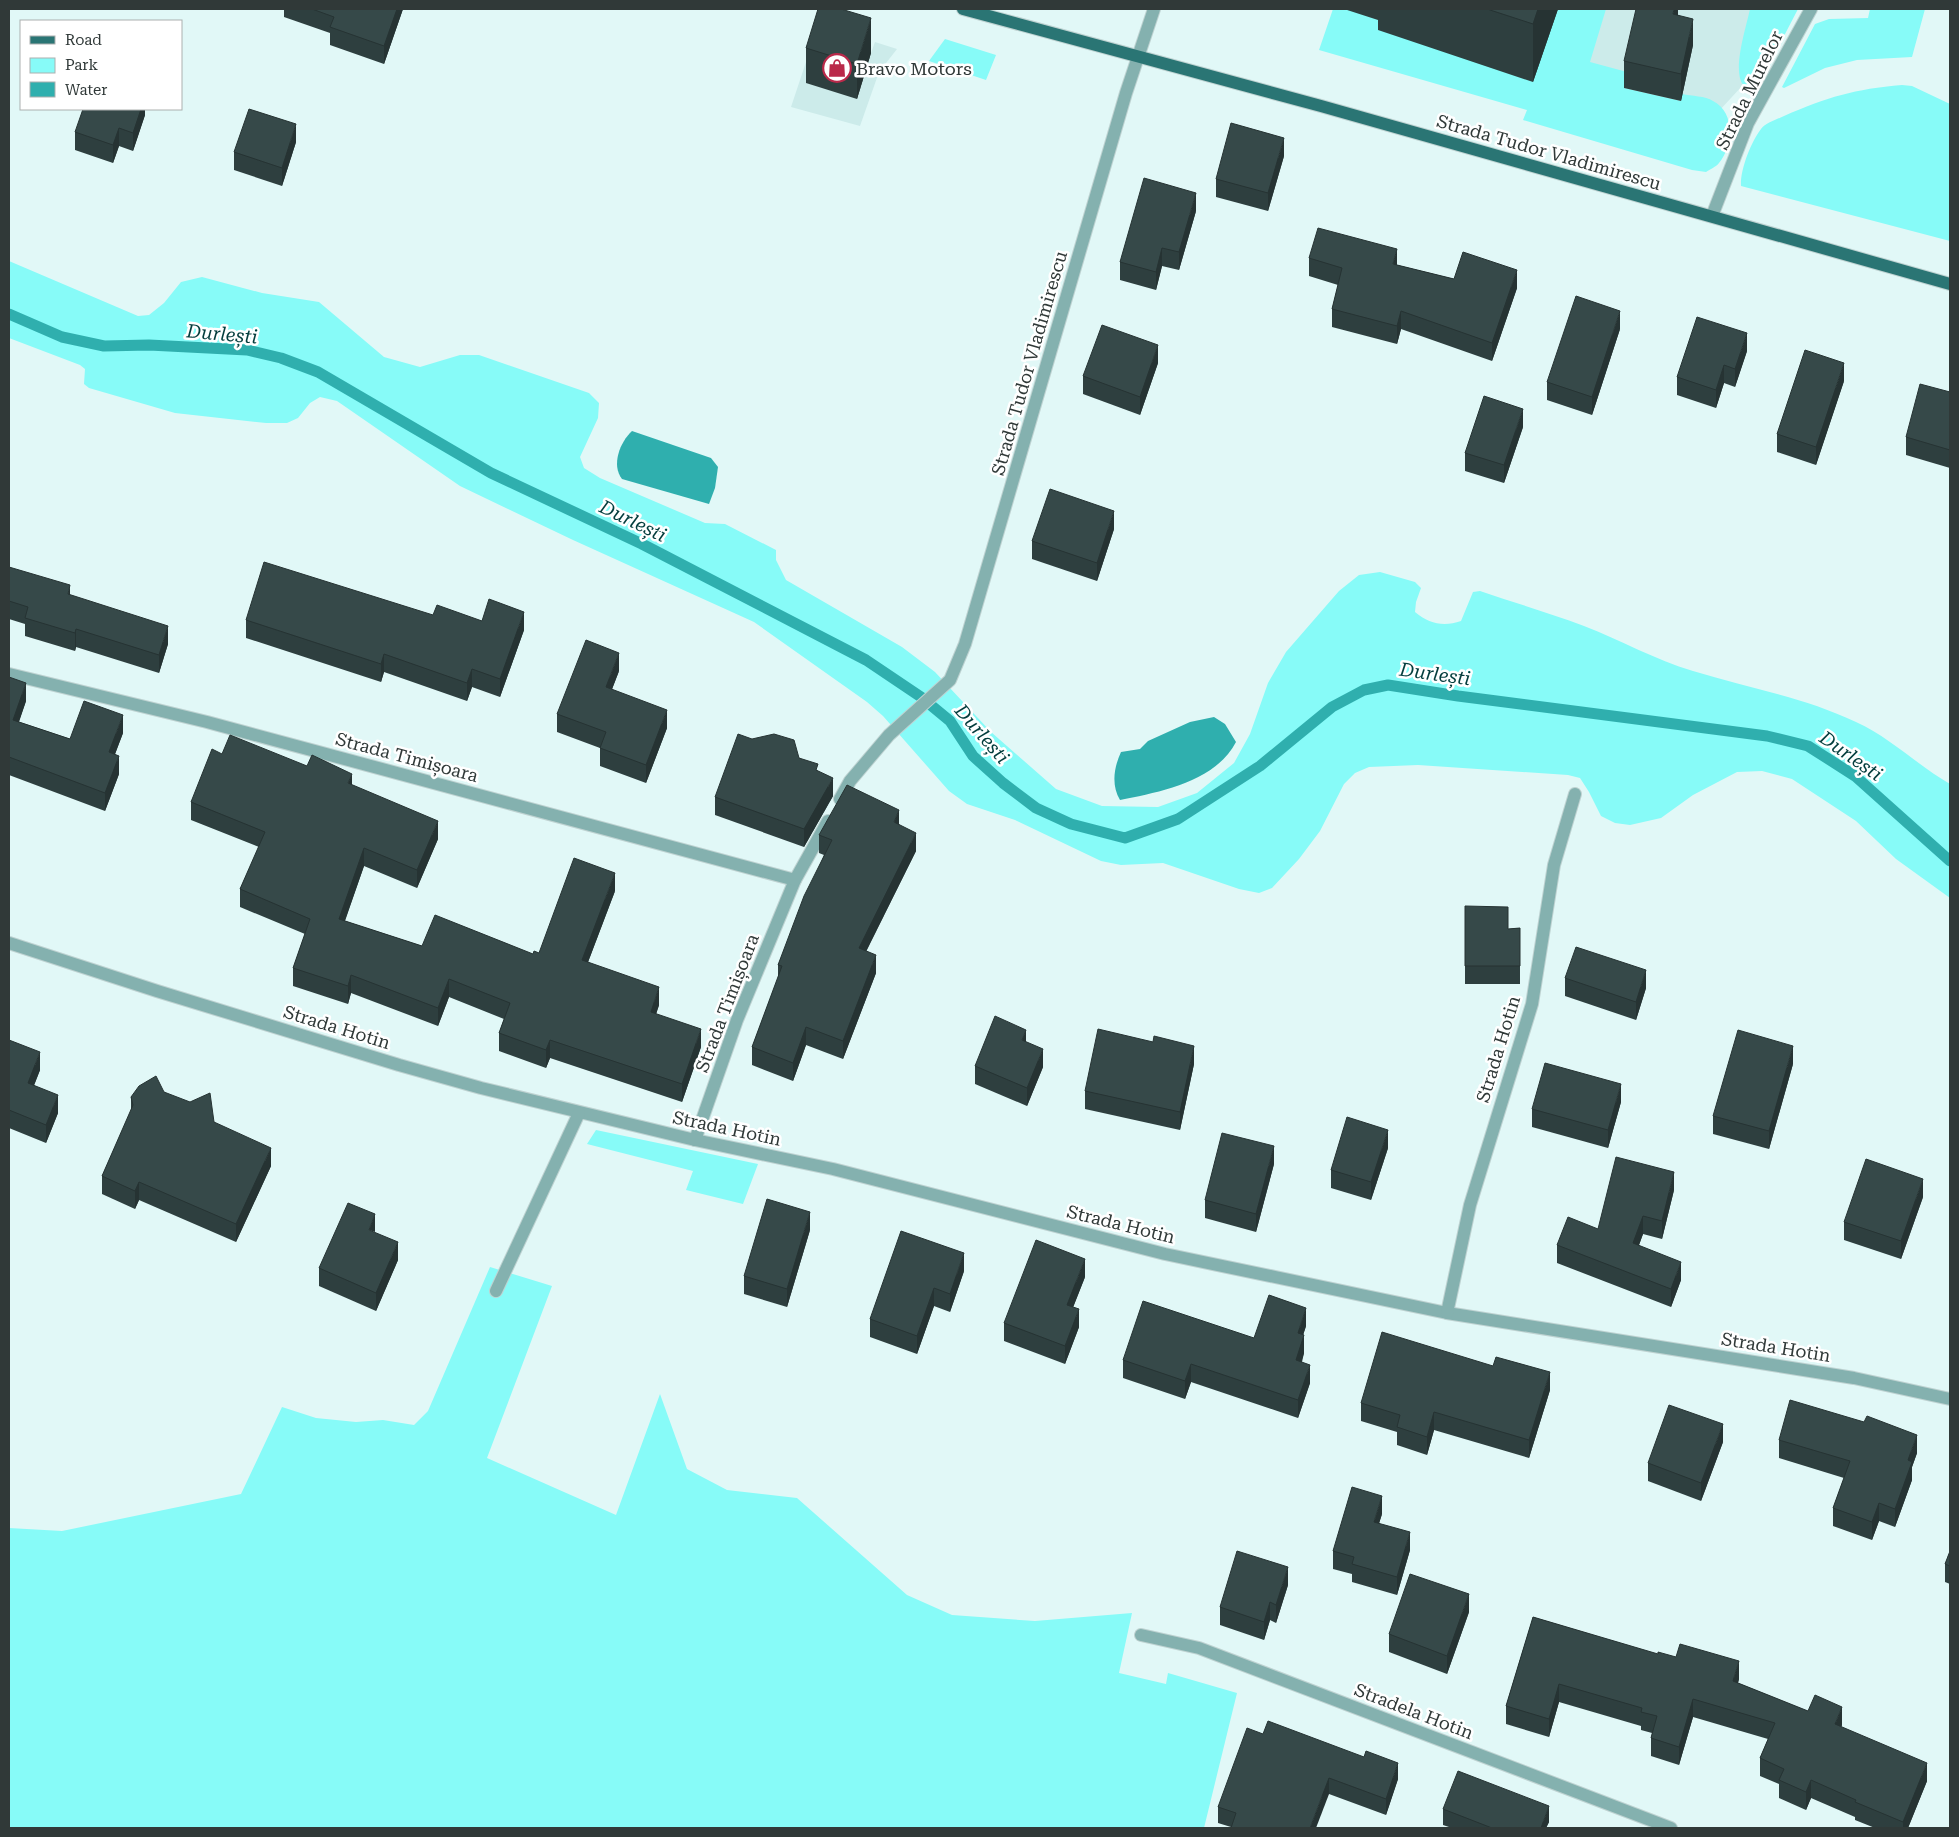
<svg xmlns="http://www.w3.org/2000/svg" width="1959" height="1837" font-family="'Roboto Serif',serif">
<rect width="100%" height="100%" fill="#e1f8f7"/>
<g fill="#ccebea">
<polygon points="1567,9 1793,9 1760,76 1743,85 1719,111 1529,106"/>
<polygon points="815,35 871,53 875,42 897,49 879,72 860,126 791,107"/>
</g>
<g fill="#87fbf8">
<path d="M1333,9H1606L1590,62L1627,72L1624,88L1681,101L1682,94C1692,96 1705,96 1713,101C1735,112 1734,145 1719,163C1716,167 1710,169 1706,172L1692,170L1523,120L1527,110L1319,50Z"/>
<path d="M1750,9H1798L1760,82L1754,87L1743,85C1732,70 1746,28 1750,9Z"/>
<polygon points="1870,9 1925,9 1912,57 1857,60 1825,68 1784,88 1782,87 1815,24 1829,19 1868,18"/>
<polygon points="945,39 996,55 986,80 929,61"/>
<path d="M1902,85L1912,86L1950,104V241L1741,186C1740,170 1751,142 1761,129C1765,123 1778,119 1784,116C1827,97 1855,89 1902,85Z"/>
<path d="M9,261L138,316L149,315L164,303L181,282L202,277L262,293L319,302L384,357L420,367L460,355H479L589,393L599,403L598,418L580,457L584,468L600,478L705,523L725,524L776,550V560L786,580L902,647L935,672L991,732L1056,789L1102,806L1158,807L1197,793L1234,763L1250,734L1268,683L1286,652L1339,591L1359,575L1380,572L1415,582L1421,588L1416,602L1415,612C1429,624 1444,627 1461,621L1473,592L1480,591C1515,603 1550,613 1584,626C1621,640 1655,660 1693,671C1748,688 1804,697 1856,722C1891,738 1917,765 1950,784V898L1896,859L1856,821L1792,779L1762,771L1737,772L1693,795L1661,818L1630,825L1615,823L1601,816L1589,792L1580,778L1568,775L1418,765L1369,767L1355,773L1344,784L1320,831L1299,859L1272,888L1259,893L1239,889L1163,863L1121,865L1101,861L1015,820L967,804L949,791L883,716L867,702L754,622L573,540L460,486L337,401L320,397L310,403L298,418L287,423H266L175,413L89,388L84,384L85,369L80,365L9,338Z"/>
<polygon points="596,1130 758,1164 743,1204 686,1190 693,1171 587,1144"/>
<polygon points="490,1267 552,1286 487,1458 616,1515 660,1394 687,1469 727,1490 797,1498 907,1595 952,1615 1035,1621 1132,1613 1119,1673 1166,1684 1168,1673 1237,1693 1204,1828 9,1828 9,1528 62,1531 241,1494 282,1407 316,1418 356,1422 383,1420 414,1425 428,1411"/>
</g>
<g fill="#2fafae">
<path d="M632,431L711,458L718,467L715,488L709,504L622,479C611,465 620,442 632,431Z"/>
<path d="M1214,717L1225,724L1236,742C1215,782 1160,792 1120,800C1111,785 1114,767 1121,752L1140,749L1148,741L1190,722Z"/>
</g>
<g fill="none" stroke-linecap="round" stroke-linejoin="round">
<polyline stroke="#2fafae" stroke-width="11" points="9,314 62,337 104,346 149,345 247,350 281,358 318,372 491,473 642,544 866,660 921,697 950,721 973,756 1003,783 1036,808 1071,824 1125,838 1178,819 1260,766 1332,707 1364,690 1388,685 1458,696 1767,736 1808,746 1855,776 1950,861"/>
<defs>
<g id="minor">
<polyline points="1712,216 1748,123 1811,9"/>
<polyline points="9,674 207,722 795,880 737,1020 695,1140"/>
<polyline points="840,799 850,781 889,735 950,680 965,644 1126,93 1154,9"/>
<polyline points="795,880 828,821"/>
<polyline points="9,943 157,991 399,1065 481,1088 695,1140 833,1169 1165,1254 1447,1313 1854,1378 1950,1399"/>
<polyline points="496,1291 579,1113"/>
<polyline points="1447,1313 1470,1205 1532,1004 1554,865 1575,794"/>
<polyline points="1141,1635 1199,1648 1671,1828"/>
</g>
<polyline id="major" points="963,9 1321,106 1950,284"/>
</defs>
<use href="#minor" stroke="#bed2d1" stroke-width="14"/>
<use href="#major" stroke="#bed2d1" stroke-width="14"/>
<use href="#minor" stroke="#84b1af" stroke-width="12"/>
<use href="#major" stroke="#2a7574" stroke-width="12"/>
</g>
<g fill="#2e3f3f">
<polygon points="284,9 403,9 384,64 330,45 330,33 284,17"/>
<polygon points="1344,9 1558,9 1533,82 1378,30 1378,20"/>
<polygon points="1678,9 1678,15 1693,45 1681,101 1624,88 1624,61"/>
<polygon points="806,48 871,53 857,99 806,83"/>
<polygon points="145,109 145,115 133,151 119,146 113,163 75,150 75,132"/>
<polygon points="296,142 282,186 234,170 234,152"/>
<polygon points="1284,156 1268,211 1216,197 1216,179"/>
<polygon points="1196,211 1179,270 1162,266 1156,290 1120,280 1120,262"/>
<polygon points="1309,258 1397,265 1454,279 1517,288 1492,361 1401,329 1397,344 1332,327 1332,309 1338,285 1309,276"/>
<polygon points="1620,329 1592,415 1547,400 1547,382"/>
<polygon points="1747,351 1735,387 1724,383 1716,408 1677,395 1677,377"/>
<polygon points="1158,363 1140,415 1083,394 1083,376"/>
<polygon points="1844,381 1816,465 1777,452 1777,434"/>
<polygon points="1950,392 1950,468 1906,455 1906,437"/>
<polygon points="1523,427 1504,483 1465,471 1465,453"/>
<polygon points="1114,529 1097,581 1032,559 1032,541"/>
<polygon points="9,567 70,595 168,644 159,673 76,647 75,651 25,636 25,624 9,619"/>
<polygon points="433,615 482,621 524,630 500,697 472,687 467,701 384,672 381,682 246,638 246,620"/>
<polygon points="619,671 612,689 667,728 646,783 600,766 600,748 557,732 557,714"/>
<polygon points="9,677 26,701 19,722 70,739 123,733 115,754 119,774 105,811 9,775 9,777"/>
<polygon points="799,758 818,771 833,796 804,847 715,815 715,797"/>
<polygon points="352,785 438,839 417,888 364,866 345,921 422,946 533,954 539,953 615,891 588,962 659,1005 656,1014 701,1047 682,1102 550,1058 546,1068 499,1051 499,1033 504,1019 449,997 438,1026 351,993 348,1004 293,986 293,968 305,934 240,907 240,889 259,847 191,820 191,802"/>
<polygon points="899,824 916,851 866,951 876,973 843,1059 806,1045 793,1081 752,1065 752,1047 778,978 778,965 824,855 819,853 819,835"/>
<polygon points="1465,906 1508,929 1520,928 1520,984 1465,984"/>
<polygon points="1565,978 1646,988 1636,1020 1565,996"/>
<polygon points="9,1040 40,1070 34,1085 58,1113 46,1143 9,1128"/>
<polygon points="1026,1042 1043,1067 1027,1106 975,1084 975,1066"/>
<polygon points="1194,1064 1180,1130 1085,1109 1085,1091"/>
<polygon points="1793,1064 1769,1149 1713,1134 1713,1116"/>
<polygon points="164,1092 214,1122 271,1166 236,1242 139,1200 135,1209 102,1194 102,1176 131,1111 131,1097"/>
<polygon points="1621,1102 1608,1148 1532,1127 1532,1109"/>
<polygon points="1388,1148 1371,1200 1331,1188 1331,1170"/>
<polygon points="1274,1164 1256,1232 1205,1218 1205,1200"/>
<polygon points="1674,1190 1662,1239 1643,1234 1639,1245 1681,1280 1671,1307 1557,1263 1557,1245 1598,1229"/>
<polygon points="1923,1197 1901,1259 1844,1240 1844,1222"/>
<polygon points="810,1230 787,1307 744,1294 744,1276"/>
<polygon points="398,1260 376,1311 319,1286 319,1268"/>
<polygon points="964,1271 950,1312 934,1306 917,1354 870,1337 870,1319"/>
<polygon points="1085,1277 1073,1307 1079,1327 1065,1364 1004,1341 1004,1323"/>
<polygon points="1306,1326 1303,1335 1304,1353 1302,1362 1310,1383 1298,1418 1191,1382 1185,1399 1123,1378 1123,1360 1254,1338"/>
<polygon points="1550,1390 1529,1458 1434,1430 1427,1455 1397,1445 1397,1432 1361,1421 1361,1403"/>
<polygon points="1779,1440 1917,1453 1912,1467 1912,1480 1895,1527 1879,1521 1872,1540 1833,1526 1833,1508 1844,1478 1779,1458"/>
<polygon points="1723,1442 1701,1501 1648,1481 1648,1463"/>
<polygon points="1382,1514 1379,1523 1410,1550 1397,1595 1352,1582 1352,1574 1333,1569 1333,1551"/>
<polygon points="1950,1551 1950,1584 1945,1582 1945,1564"/>
<polygon points="1288,1585 1276,1623 1270,1620 1264,1640 1220,1625 1220,1607"/>
<polygon points="1469,1612 1447,1674 1389,1652 1389,1634"/>
<polygon points="1533,1617 1739,1679 1738,1683 1842,1725 1841,1727 1927,1781 1908,1828 1875,1828 1855,1820 1855,1817 1811,1798 1806,1810 1779,1798 1779,1784 1760,1776 1760,1758 1768,1739 1693,1717 1679,1765 1651,1756 1651,1738 1652,1733 1641,1730 1641,1726 1559,1702 1549,1737 1506,1724 1506,1706"/>
<polygon points="1263,1734 1398,1779 1386,1815 1329,1794 1231,1827 1218,1823 1218,1807"/>
<polygon points="1443,1809 1549,1822 1546,1828 1452,1828 1443,1825"/>
</g>
<g fill="#263333">
<polygon points="397,9 403,9 384,64 384,46"/>
<polygon points="1538,9 1558,9 1533,82 1533,24"/>
<polygon points="1674,9 1678,9 1678,19 1673,14"/>
<polygon points="871,18 871,53 857,99 857,64"/>
<polygon points="1693,19 1693,45 1681,101 1681,74"/>
<polygon points="141,109 145,109 145,115 133,151 133,133"/>
<polygon points="296,124 296,142 282,186 282,168"/>
<polygon points="119,128 119,146 113,163 113,145"/>
<polygon points="1284,138 1284,156 1268,211 1268,193"/>
<polygon points="1196,193 1196,211 1179,270 1179,252"/>
<polygon points="1162,248 1162,266 1156,290 1156,272"/>
<polygon points="1397,249 1397,267 1393,264"/>
<polygon points="1517,270 1517,288 1492,361 1492,343"/>
<polygon points="1401,311 1401,329 1397,344 1397,326"/>
<polygon points="1620,311 1620,329 1592,415 1592,397"/>
<polygon points="1747,333 1747,351 1735,387 1735,369"/>
<polygon points="1158,345 1158,363 1140,415 1140,397"/>
<polygon points="1844,363 1844,381 1816,465 1816,447"/>
<polygon points="1724,365 1724,383 1716,408 1716,390"/>
<polygon points="1523,409 1523,427 1504,483 1504,465"/>
<polygon points="1114,511 1114,529 1097,581 1097,563"/>
<polygon points="70,585 70,603 68,594"/>
<polygon points="524,612 524,630 500,697 500,679"/>
<polygon points="168,626 168,644 159,673 159,655"/>
<polygon points="76,629 76,647 75,651 75,633"/>
<polygon points="619,653 619,671 606,705 606,687"/>
<polygon points="384,654 384,672 381,682 381,664"/>
<polygon points="472,669 472,687 467,701 467,683"/>
<polygon points="26,683 26,701 13,738 13,720"/>
<polygon points="667,710 667,728 646,783 646,765"/>
<polygon points="123,715 123,733 109,770 109,752"/>
<polygon points="119,756 119,774 105,811 105,793"/>
<polygon points="352,774 352,792 348,783"/>
<polygon points="833,778 833,796 804,847 804,829"/>
<polygon points="899,810 899,828 894,822"/>
<polygon points="438,821 438,839 417,888 417,870"/>
<polygon points="916,833 916,851 859,966 859,948"/>
<polygon points="364,848 364,866 339,937 339,919"/>
<polygon points="615,873 615,891 582,978 582,960"/>
<polygon points="876,955 876,973 843,1059 843,1041"/>
<polygon points="1646,970 1646,988 1636,1020 1636,1002"/>
<polygon points="351,975 351,993 348,1004 348,986"/>
<polygon points="449,979 449,997 438,1026 438,1008"/>
<polygon points="659,987 659,1005 651,1030 651,1012"/>
<polygon points="806,1027 806,1045 793,1081 793,1063"/>
<polygon points="701,1029 701,1047 682,1102 682,1084"/>
<polygon points="1026,1030 1026,1048 1022,1040"/>
<polygon points="550,1040 550,1058 546,1068 546,1050"/>
<polygon points="1194,1046 1194,1064 1180,1130 1180,1112"/>
<polygon points="1793,1046 1793,1064 1769,1149 1769,1131"/>
<polygon points="1043,1049 1043,1067 1027,1106 1027,1088"/>
<polygon points="40,1052 40,1070 28,1101 28,1083"/>
<polygon points="1621,1084 1621,1102 1608,1148 1608,1130"/>
<polygon points="58,1095 58,1113 46,1143 46,1125"/>
<polygon points="1388,1130 1388,1148 1371,1200 1371,1182"/>
<polygon points="1274,1146 1274,1164 1256,1232 1256,1214"/>
<polygon points="271,1148 271,1166 236,1242 236,1224"/>
<polygon points="1674,1172 1674,1190 1662,1239 1662,1221"/>
<polygon points="1923,1179 1923,1197 1901,1259 1901,1241"/>
<polygon points="139,1182 139,1200 135,1209 135,1191"/>
<polygon points="810,1212 810,1230 787,1307 787,1289"/>
<polygon points="375,1214 375,1232 369,1230"/>
<polygon points="1643,1216 1643,1234 1633,1261 1633,1243"/>
<polygon points="398,1242 398,1260 376,1311 376,1293"/>
<polygon points="964,1253 964,1271 950,1312 950,1294"/>
<polygon points="1085,1259 1085,1277 1067,1323 1067,1305"/>
<polygon points="1681,1262 1681,1280 1671,1307 1671,1289"/>
<polygon points="934,1288 934,1306 917,1354 917,1336"/>
<polygon points="1306,1308 1306,1326 1298,1351 1298,1333"/>
<polygon points="1079,1309 1079,1327 1065,1364 1065,1346"/>
<polygon points="1304,1335 1304,1353 1296,1378 1296,1360"/>
<polygon points="1191,1364 1191,1382 1185,1399 1185,1381"/>
<polygon points="1310,1365 1310,1383 1298,1418 1298,1400"/>
<polygon points="1550,1372 1550,1390 1529,1458 1529,1440"/>
<polygon points="1434,1412 1434,1430 1427,1455 1427,1437"/>
<polygon points="1723,1424 1723,1442 1701,1501 1701,1483"/>
<polygon points="1917,1435 1917,1453 1912,1467 1912,1480 1895,1527 1895,1509 1908,1460"/>
<polygon points="1382,1496 1382,1514 1374,1540 1374,1522"/>
<polygon points="1879,1503 1879,1521 1872,1540 1872,1522"/>
<polygon points="1410,1532 1410,1550 1397,1595 1397,1577"/>
<polygon points="1288,1567 1288,1585 1276,1623 1276,1605"/>
<polygon points="1469,1594 1469,1612 1447,1674 1447,1656"/>
<polygon points="1270,1602 1270,1620 1264,1640 1264,1622"/>
<polygon points="1739,1661 1739,1679 1733,1699 1733,1681"/>
<polygon points="1559,1684 1559,1702 1549,1737 1549,1719"/>
<polygon points="1693,1699 1693,1717 1679,1765 1679,1747"/>
<polygon points="1842,1707 1842,1725 1835,1742 1835,1724"/>
<polygon points="1398,1763 1398,1779 1386,1815 1386,1799"/>
<polygon points="1927,1763 1927,1781 1908,1828 1903,1828 1903,1822"/>
<polygon points="1329,1778 1329,1794 1316,1828 1310,1828"/>
<polygon points="1811,1780 1811,1798 1806,1810 1806,1792"/>
<polygon points="1549,1806 1549,1822 1546,1828 1541,1828"/>
</g>
<g fill="#364949" stroke="#263333">
<polygon points="312,9 397,9 384,46 330,27 334,17"/>
<polygon points="818,9 841,9 871,18 857,64 806,48"/>
<polygon points="1487,9 1538,9 1533,24"/>
<polygon points="1636,9 1674,9 1673,14 1693,19 1681,74 1624,61"/>
<polygon points="83,109 141,109 133,133 119,128 113,145 75,132"/>
<polygon points="249,109 296,124 282,168 234,152"/>
<polygon points="1231,123 1284,138 1268,193 1216,179"/>
<polygon points="1144,178 1196,193 1179,252 1162,248 1156,272 1120,262"/>
<polygon points="1318,228 1397,249 1393,264 1454,279 1463,252 1517,270 1492,343 1401,311 1397,326 1332,309 1342,268 1309,258"/>
<polygon points="1576,296 1620,311 1592,397 1547,382"/>
<polygon points="1697,317 1747,333 1735,369 1724,365 1716,390 1677,377"/>
<polygon points="1102,325 1158,345 1140,397 1083,376"/>
<polygon points="1805,350 1844,363 1816,447 1777,434"/>
<polygon points="1920,384 1950,392 1950,450 1906,437"/>
<polygon points="1484,396 1523,409 1504,465 1465,453"/>
<polygon points="1050,489 1114,511 1097,563 1032,541"/>
<polygon points="264,562 433,615 437,605 482,621 489,599 524,612 500,679 472,669 467,683 384,654 381,664 246,620"/>
<polygon points="9,567 70,585 68,594 168,626 159,655 76,629 75,633 25,618 28,607 9,601"/>
<polygon points="586,640 619,653 606,687 667,710 646,765 600,748 606,732 557,714"/>
<polygon points="9,677 26,683 13,720 70,739 84,701 123,715 109,752 119,756 105,793 9,757 9,759"/>
<polygon points="738,734 752,739 774,734 794,740 799,758 818,764 816,770 833,778 804,829 715,797"/>
<polygon points="230,735 307,766 312,755 352,774 348,783 438,821 417,870 364,848 339,919 422,946 435,915 533,954 534,951 539,953 574,858 615,873 582,960 659,987 651,1012 701,1029 682,1084 550,1040 546,1050 499,1033 510,1003 449,979 438,1008 351,975 348,986 293,968 310,919 240,889 265,832 191,802 212,749 222,754"/>
<polygon points="847,785 899,810 894,822 916,833 859,948 876,955 843,1041 806,1027 793,1063 752,1047 782,966 778,965 804,896 832,840 819,835"/>
<polygon points="1465,906 1508,907 1508,929 1520,928 1520,966 1465,966"/>
<polygon points="1576,947 1646,970 1636,1002 1565,978"/>
<polygon points="995,1016 1026,1030 1022,1040 1043,1049 1027,1088 975,1066"/>
<polygon points="1098,1029 1153,1042 1154,1036 1194,1046 1180,1112 1085,1091"/>
<polygon points="1738,1030 1793,1046 1769,1131 1713,1116"/>
<polygon points="9,1040 40,1052 28,1083 58,1095 46,1125 9,1110"/>
<polygon points="1545,1063 1621,1084 1608,1130 1532,1109"/>
<polygon points="156,1076 164,1092 190,1102 210,1093 214,1122 271,1148 236,1224 139,1182 135,1191 102,1176 133,1105 131,1097 139,1086"/>
<polygon points="1347,1117 1388,1130 1371,1182 1331,1170"/>
<polygon points="1222,1133 1274,1146 1256,1214 1205,1200"/>
<polygon points="1616,1157 1674,1172 1662,1221 1643,1216 1633,1243 1681,1262 1671,1289 1557,1245 1568,1217 1598,1229"/>
<polygon points="1866,1159 1923,1179 1901,1241 1844,1222"/>
<polygon points="767,1199 810,1212 787,1289 744,1276"/>
<polygon points="348,1203 375,1214 369,1230 398,1242 376,1293 319,1268"/>
<polygon points="901,1231 964,1253 950,1294 934,1288 917,1336 870,1319"/>
<polygon points="1036,1240 1085,1259 1067,1305 1079,1309 1065,1346 1004,1323"/>
<polygon points="1269,1295 1306,1308 1298,1333 1304,1335 1296,1360 1310,1365 1298,1400 1191,1364 1185,1381 1123,1360 1143,1301 1254,1338"/>
<polygon points="1382,1332 1493,1366 1496,1357 1550,1372 1529,1440 1434,1412 1427,1437 1397,1427 1400,1415 1361,1403"/>
<polygon points="1790,1400 1864,1422 1867,1416 1917,1435 1908,1460 1912,1462 1895,1509 1879,1503 1872,1522 1833,1508 1850,1461 1779,1440"/>
<polygon points="1669,1405 1723,1424 1701,1483 1648,1463"/>
<polygon points="1352,1487 1382,1496 1374,1522 1410,1532 1397,1577 1352,1564 1354,1557 1333,1551"/>
<polygon points="1237,1551 1288,1567 1276,1605 1270,1602 1264,1622 1220,1607"/>
<polygon points="1950,1551 1950,1566 1945,1564"/>
<polygon points="1410,1574 1469,1594 1447,1656 1389,1634"/>
<polygon points="1533,1617 1658,1654 1658,1652 1676,1657 1680,1644 1739,1661 1733,1681 1808,1711 1815,1695 1842,1707 1835,1724 1927,1763 1903,1822 1855,1802 1856,1800 1811,1780 1806,1792 1779,1780 1784,1769 1760,1758 1775,1723 1693,1699 1679,1747 1651,1738 1657,1716 1641,1712 1642,1708 1559,1684 1549,1719 1506,1706"/>
<polygon points="1268,1721 1364,1757 1366,1751 1398,1763 1386,1799 1329,1778 1310,1828 1231,1828 1236,1813 1218,1807 1247,1728 1263,1734"/>
<polygon points="1458,1771 1549,1806 1541,1828 1492,1828 1443,1809"/>
</g>
<defs>
<symbol id="shop-ring" viewBox="-11 -11 22 22"><circle r="9.5" fill="#fff" stroke="#ba294a" stroke-width="1.5"/><path d="M-5-2.5h2.3a2.7 3.5 0 0 1 5.4 0H5L5.5 6h-11ZM-1.5-2.5h3a1.5 2.3 0 0 0-3 0Z" fill="#ba294a"/></symbol>
</defs>
<g fill-rule="evenodd">
<use href="#shop-ring" x="821" y="52" width="32" height="32"/>
</g>
<g text-anchor="middle" dominant-baseline="central" stroke-width="5" stroke-linejoin="round" paint-order="stroke">
<g font-size="18" fill="#303938" stroke="#fff" text-anchor="start">
<text x="856" y="68">Bravo Motors</text>
</g>
<g font-size="18" fill="#303938" stroke="#fff">
<text transform="translate(1749 90) rotate(-64)">Strada Murelor</text>
<text transform="translate(1549 152) rotate(16)">Strada Tudor Vladimirescu</text>
<text transform="translate(1029 363) rotate(-74)">Strada Tudor Vladimirescu</text>
<text transform="translate(407 757) rotate(15)">Strada Timișoara</text>
<text transform="translate(727 1003) rotate(-69)">Strada Timișoara</text>
<text transform="translate(337 1027) rotate(17)">Strada Hotin</text>
<text transform="translate(1498 1049) rotate(-73)">Strada Hotin</text>
<text transform="translate(727 1128) rotate(12)">Strada Hotin</text>
<text transform="translate(1121 1224) rotate(14)">Strada Hotin</text>
<text transform="translate(1776 1347) rotate(9)">Strada Hotin</text>
<text transform="translate(1414 1711) rotate(21)">Stradela Hotin</text>
</g>
<g font-size="19" font-style="italic" fill="#033d3d" stroke="#fff">
<text transform="translate(222 334) rotate(5)">Durlești</text>
<text transform="translate(633 521) rotate(26)">Durlești</text>
<text transform="translate(1435 674) rotate(8)">Durlești</text>
<text transform="translate(982 734) rotate(49)">Durlești</text>
<text transform="translate(1851 756) rotate(35)">Durlești</text>
</g>
</g>
<rect width="1959" height="1837" fill="none" stroke="#303938" stroke-width="20"/>
<rect x="20" y="20" width="162" height="90" fill="#ffffff" stroke="#acb0af"/>
<rect x="30" y="36" width="25" height="8" fill="#2a7574" stroke="#acb0af"/>
<text x="65" y="45" font-size="15" fill="#303938">Road</text>
<rect x="30" y="58" width="25" height="15" fill="#87fbf8" stroke="#acb0af"/>
<text x="65" y="70" font-size="15" fill="#303938">Park</text>
<rect x="30" y="82" width="25" height="15" fill="#2fafae" stroke="#acb0af"/>
<text x="65" y="95" font-size="15" fill="#303938">Water</text>
</svg>
